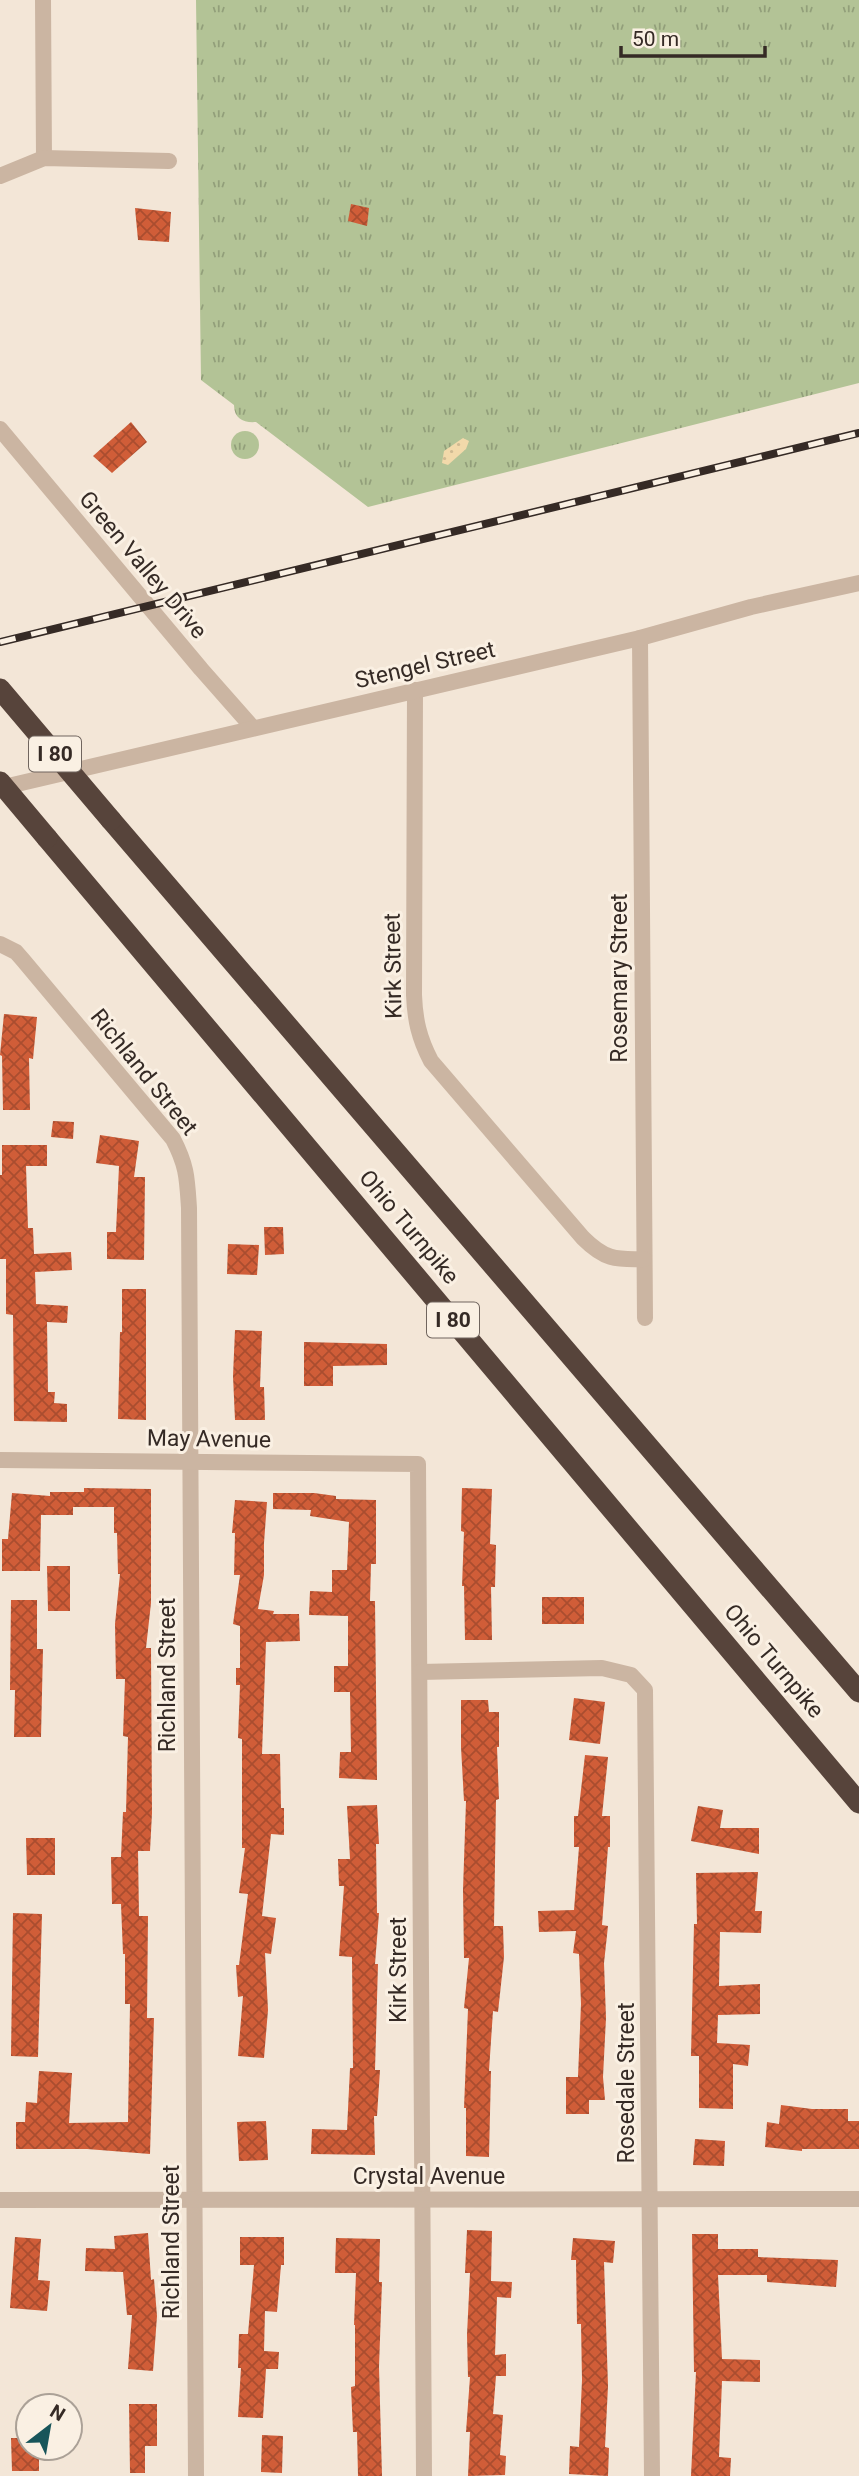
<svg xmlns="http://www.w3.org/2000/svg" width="859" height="2476" font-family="Roboto,sans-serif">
<defs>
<pattern id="grass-tufts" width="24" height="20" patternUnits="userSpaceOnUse" patternTransform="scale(1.75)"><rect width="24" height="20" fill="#b3c396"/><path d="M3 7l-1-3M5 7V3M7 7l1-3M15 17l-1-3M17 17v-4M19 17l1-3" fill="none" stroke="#929f7a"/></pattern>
<pattern id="sand-dots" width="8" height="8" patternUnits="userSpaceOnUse" patternTransform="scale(1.75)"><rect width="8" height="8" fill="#f2d9aa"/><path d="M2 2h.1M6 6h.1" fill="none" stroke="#d0ba92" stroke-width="1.8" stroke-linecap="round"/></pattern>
<pattern id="building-cross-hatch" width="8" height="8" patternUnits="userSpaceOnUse" patternTransform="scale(1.75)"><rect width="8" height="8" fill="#d05d38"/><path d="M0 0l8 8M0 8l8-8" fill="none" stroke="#aa4d2f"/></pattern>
</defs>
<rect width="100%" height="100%" fill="#f3e6d7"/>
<g fill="url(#grass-tufts)">
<path d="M196,0H859V383L368,507L256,422C244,423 234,419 234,405L201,380Z"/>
<circle cx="245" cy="445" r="14"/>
</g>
<polygon fill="url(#sand-dots)" points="463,438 469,441 466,449 448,465 442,463 444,451"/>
<g fill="url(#building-cross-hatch)">
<polygon points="351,204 369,208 367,226 348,221"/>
<polygon points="135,208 171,212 169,242 138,240"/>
<polygon points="131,422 147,442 112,473 93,456"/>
<polygon points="4,1014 37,1017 33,1059 29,1058 30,1110 3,1110 2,1056 0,1055"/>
<polygon points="53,1121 74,1122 73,1139 51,1137"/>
<polygon points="100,1135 139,1141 134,1177 145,1177 144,1260 107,1259 107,1232 116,1232 119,1166 96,1163"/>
<polygon points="2,1145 47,1145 47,1166 26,1166 28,1228 33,1228 34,1254 71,1252 72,1270 35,1272 36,1304 68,1306 67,1323 47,1322 48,1392 55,1392 54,1403 67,1404 67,1422 14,1421 13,1315 6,1314 6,1259 0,1259 0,1175 2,1175"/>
<polygon points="264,1227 283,1227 284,1254 265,1255"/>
<polygon points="228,1244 259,1245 257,1275 227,1274"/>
<polygon points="122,1289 146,1289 146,1420 118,1419 120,1332 122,1332"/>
<polygon points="235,1330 262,1331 260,1387 264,1387 265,1420 235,1420 233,1376"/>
<polygon points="304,1342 387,1344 387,1365 333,1366 333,1386 304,1386"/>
<polygon points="84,1488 151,1489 151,1603 146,1648 151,1648 152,1813 150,1851 138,1851 139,1916 148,1916 147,2018 154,2018 150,2154 87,2149 16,2149 16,2122 25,2122 26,2102 37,2103 39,2071 72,2073 69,2123 128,2122 130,2004 125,2004 125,1954 123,1954 121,1904 112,1904 111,1857 121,1857 123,1812 126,1812 128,1737 123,1736 125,1679 116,1679 115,1624 120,1574 118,1574 117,1533 114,1533 114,1507 73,1507 73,1515 41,1515 40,1571 2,1571 2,1539 8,1539 12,1493 50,1496 50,1492 84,1492"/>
<polygon points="462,1488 492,1489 490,1544 496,1545 495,1587 491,1587 492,1640 465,1640 464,1586 462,1586 464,1532 461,1531"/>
<polygon points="273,1493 314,1493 336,1496 336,1499 376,1500 376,1564 371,1564 370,1601 375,1601 377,1780 339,1778 340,1752 351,1752 350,1692 334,1692 334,1666 348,1666 348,1616 309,1615 310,1591 332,1592 332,1570 347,1570 349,1522 310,1516 311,1510 273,1509"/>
<polygon points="235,1500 267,1502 264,1543 264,1575 258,1609 274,1611 273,1614 299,1614 300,1641 266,1642 262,1754 280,1754 281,1808 284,1808 284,1835 271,1834 262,1916 276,1918 271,1954 265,1953 268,2010 264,2058 238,2056 243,1996 238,1997 236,1965 239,1965 248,1894 239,1893 245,1848 242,1848 242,1739 238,1738 240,1685 236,1685 236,1668 240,1668 240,1626 233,1624 240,1575 234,1575 235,1533 232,1533"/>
<polygon points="47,1566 70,1566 70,1611 48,1611"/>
<rect x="542" y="1597" width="42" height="27"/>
<polygon points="11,1600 37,1600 37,1649 43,1649 41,1737 14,1737 15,1690 10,1690"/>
<polygon points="574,1698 605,1702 600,1744 569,1740"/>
<polygon points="461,1700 488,1700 489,1712 499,1712 499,1747 497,1747 499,1799 496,1800 494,1926 503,1926 504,1957 498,2012 493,2011 489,2071 491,2071 489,2157 466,2156 466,2108 464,2108 468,2009 464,2008 469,1958 464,1958 463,1890 466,1801 464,1801 461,1747"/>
<polygon points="585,1755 608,1757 602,1816 610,1816 610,1847 608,1847 602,1925 608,1926 604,1963 606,2018 603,2077 605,2100 589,2100 589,2114 566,2114 566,2077 578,2077 581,2004 579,1954 573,1953 576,1931 539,1932 538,1911 574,1910 579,1847 574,1847 574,1816 578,1816"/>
<polygon points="377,1805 379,1844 376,1844 377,1913 379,1913 375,1964 378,1964 375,2070 380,2070 377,2116 374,2116 375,2155 311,2154 312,2129 347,2130 350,2068 353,2068 352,1957 339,1956 344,1886 339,1886 338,1859 350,1859 347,1806"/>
<polygon points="698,1806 723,1810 720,1828 759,1828 759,1854 691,1841"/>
<polygon points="26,1838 55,1838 55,1875 27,1875"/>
<polygon points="758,1872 755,1911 762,1911 761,1933 720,1932 719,1986 760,1984 760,2014 718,2015 717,2043 750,2045 748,2066 733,2064 733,2109 699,2108 699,2056 691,2056 694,1924 697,1924 696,1873"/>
<polygon points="13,1913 42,1914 38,2057 11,2056"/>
<polygon points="781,2105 812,2109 848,2109 848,2121 859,2121 859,2149 802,2149 802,2151 765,2147 767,2122 779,2124"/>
<polygon points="266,2121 268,2160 239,2161 237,2122"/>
<polygon points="695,2139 725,2141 724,2166 693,2165"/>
<polygon points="467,2230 492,2231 491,2281 512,2282 511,2298 497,2297 495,2355 506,2354 506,2376 496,2376 493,2414 503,2415 500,2455 506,2456 505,2475 468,2476 470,2432 466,2432 470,2377 468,2377 467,2335 470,2273 465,2273"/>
<polygon points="148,2233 151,2280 154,2279 157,2316 153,2371 128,2369 132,2315 127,2315 123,2272 85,2271 86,2248 115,2249 114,2236"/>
<polygon points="692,2234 718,2234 718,2249 758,2249 758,2257 838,2260 836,2287 767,2282 767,2275 718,2275 722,2359 760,2360 760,2382 722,2381 719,2457 731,2458 730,2476 691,2476 696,2372 694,2372"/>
<polygon points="15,2237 41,2239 38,2280 50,2281 47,2311 10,2308"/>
<polygon points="240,2237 284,2237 284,2265 281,2265 277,2312 265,2311 264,2351 279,2352 278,2369 266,2369 263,2418 238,2417 241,2368 238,2368 239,2334 248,2334 254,2265 240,2265"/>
<polygon points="336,2238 380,2239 379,2282 382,2282 379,2367 382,2476 358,2476 357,2432 353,2432 351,2387 355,2386 355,2325 354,2325 356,2273 335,2273"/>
<polygon points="573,2238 615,2241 613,2263 604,2262 608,2386 605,2447 609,2448 608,2476 569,2474 570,2446 579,2447 582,2380 581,2324 577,2324 576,2260 571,2260"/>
<polygon points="129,2404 157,2404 157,2446 145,2446 145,2473 130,2473"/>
<polygon points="262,2435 283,2436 282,2473 261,2472"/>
<polygon points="11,2438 28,2438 28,2448 39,2448 39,2471 12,2471"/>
</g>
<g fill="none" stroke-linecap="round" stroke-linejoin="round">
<g stroke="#cbb5a2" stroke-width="16">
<polyline points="43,0 44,158"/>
<polyline points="0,176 44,158 169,161"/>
<polyline points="0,429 201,669 253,728"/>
<polyline points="640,638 645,1318"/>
<path d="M415,690L414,995C415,1020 419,1038 431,1061L583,1238C604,1259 615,1260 644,1259"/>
<polyline points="0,788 640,638 751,607 859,583"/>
<path d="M0,944L16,952L23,960L173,1139C187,1166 187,1178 189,1208L196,2476"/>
<polyline points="0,1460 418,1464 424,2476"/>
<polyline points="420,1672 602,1668 631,1675 645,1690 652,2476"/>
<polyline points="0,2200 859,2199"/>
</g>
<g stroke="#57443b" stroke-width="21">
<polyline points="111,820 859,1692"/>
<polyline points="47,838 859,1803"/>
</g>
<defs>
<polyline id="rail" points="0,642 859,433"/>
</defs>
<use href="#rail" stroke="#352a25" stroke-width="8"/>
<use href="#rail" stroke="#faf0e3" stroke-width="5" stroke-dasharray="16" stroke-linecap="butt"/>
<g stroke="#57443b" stroke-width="21">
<polyline points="0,689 111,820"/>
<polyline points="0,782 47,838"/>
</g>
</g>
<g text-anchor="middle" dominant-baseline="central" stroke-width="6" stroke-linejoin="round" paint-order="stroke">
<g fill="#faf0e3" stroke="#70655e" stroke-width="2">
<rect x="29" y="736.5" width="52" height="35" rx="5"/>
<rect x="427" y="1302.5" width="52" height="35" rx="5"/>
</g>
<g font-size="21" font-weight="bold" fill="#352a25">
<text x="55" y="754">I 80</text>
<text x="453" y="1320">I 80</text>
</g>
<g font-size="23" fill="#352a25" stroke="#faf0e3">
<text transform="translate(143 565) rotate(50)">Green Valley Drive</text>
<text transform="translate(425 665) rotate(-13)">Stengel Street</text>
<text transform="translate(393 966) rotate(-91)">Kirk Street</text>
<text transform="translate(619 978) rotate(-90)">Rosemary Street</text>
<text transform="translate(144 1072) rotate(51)">Richland Street</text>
<text transform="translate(409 1227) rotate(50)">Ohio Turnpike</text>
<text transform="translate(209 1439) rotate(1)">May Avenue</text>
<text transform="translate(774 1661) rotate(50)">Ohio Turnpike</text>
<text transform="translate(167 1675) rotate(-90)">Richland Street</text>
<text transform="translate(398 1970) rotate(-90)">Kirk Street</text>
<text transform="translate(626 2083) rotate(-90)">Rosedale Street</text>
<text x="429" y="2176">Crystal Avenue</text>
<text transform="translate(171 2242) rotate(-90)">Richland Street</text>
</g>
</g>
<g transform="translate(49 2427) rotate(31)"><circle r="33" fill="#faf0e3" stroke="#aba197" stroke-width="2"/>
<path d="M0-5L12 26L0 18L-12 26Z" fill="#18555a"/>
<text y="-10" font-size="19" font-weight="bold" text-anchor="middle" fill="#352a25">N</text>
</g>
<path d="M621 46v10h144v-10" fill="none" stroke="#352a25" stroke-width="3.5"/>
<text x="632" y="46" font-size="21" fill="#352a25" stroke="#faf0e3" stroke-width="5" paint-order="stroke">50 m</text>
</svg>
